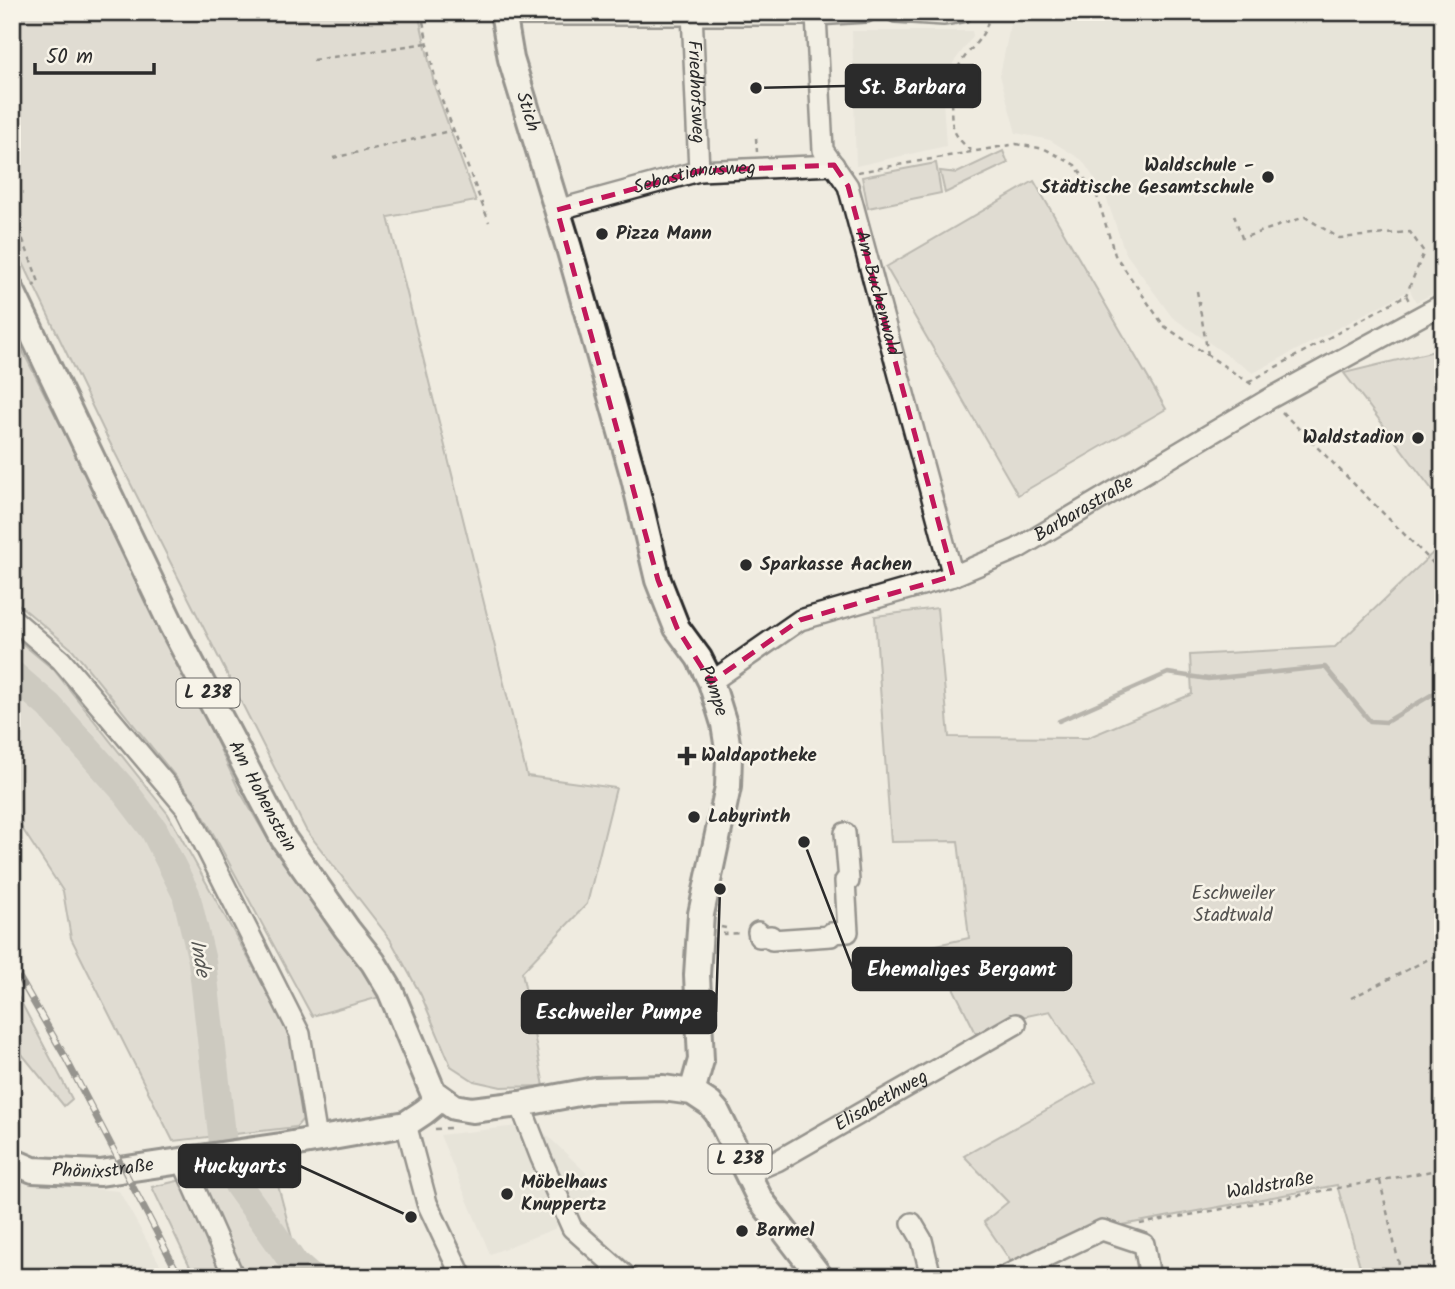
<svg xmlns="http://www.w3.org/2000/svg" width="1455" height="1289" font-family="Kalam,sans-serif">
<rect width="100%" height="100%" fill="#efebe0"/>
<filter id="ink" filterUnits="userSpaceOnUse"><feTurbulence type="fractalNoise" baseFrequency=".0143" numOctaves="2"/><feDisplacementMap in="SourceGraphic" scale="14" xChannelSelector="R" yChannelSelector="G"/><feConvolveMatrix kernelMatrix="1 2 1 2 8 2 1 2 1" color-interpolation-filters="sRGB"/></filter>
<g filter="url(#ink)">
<g fill="#dedbd1">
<polygon points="1013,12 1443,12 1443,289 1416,302 1410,290 1253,373 1172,317 1125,252 1105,194 1082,160 1050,140 1016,133 1000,75"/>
<polygon points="852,31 972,31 973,36 953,63 943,101 946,146 856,166"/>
<polygon points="535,1124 600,1186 554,1229 490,1254 440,1135"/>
<polygon points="12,1175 31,1183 119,1191 167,1277 12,1277"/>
</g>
<g fill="#cfcbc2" stroke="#7d7b76" stroke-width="2">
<polygon points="12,12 418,12 435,88 476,201 388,217 527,776 616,788 587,904 522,972 544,1086 501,1087 474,1081 451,1066 421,995 390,939 306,830 106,435 12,240"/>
<polygon points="1003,151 1008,163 945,193 940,171 957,173"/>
<polygon points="936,163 941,193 868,208 862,177"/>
<polygon points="1034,181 1166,409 1018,495 886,267"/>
<polygon points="12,330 161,622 238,788 273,848 340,940 363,966 380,997 312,1016 196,802 73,650 12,599"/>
<polygon points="1443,349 1443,504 1344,373"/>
<polygon points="1443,543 1443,1277 1363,1277 1337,1185 1101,1229 1014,1266 984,1222 1008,1202 964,1156 1096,1082 1050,1011 1008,1020 978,1037 932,946 969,938 958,841 891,842 875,616 937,608 949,737 1087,738 1192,694 1190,655 1335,647"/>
<polygon points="12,635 54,670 168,814 291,1035 305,1117 296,1127 173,1141 71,938 63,891 12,813"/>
<polygon points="12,985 72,1099 64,1106 12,1042"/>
<polygon points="271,1159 297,1257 321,1277 195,1277 152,1187"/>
</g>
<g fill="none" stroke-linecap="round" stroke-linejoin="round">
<polyline stroke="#74726e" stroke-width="4.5" points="1059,721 1168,673 1208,679 1325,667 1370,721 1386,722 1443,688"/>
<polyline stroke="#a4a29a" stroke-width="28" points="12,674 49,706 122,788 154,830 186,894 202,961 223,1143 238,1185 293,1262 310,1277"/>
<defs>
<g id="minor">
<path id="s1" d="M692,12L699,171"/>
<polyline points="896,12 944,15 962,12"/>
<polyline points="504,15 816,15 866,12"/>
<path id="s2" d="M816,15L823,150L848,186L953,576"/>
<path id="s3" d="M557,210L699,171L834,165"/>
<polyline points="12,618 61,660 186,808 300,1034 317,1139"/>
<path id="s4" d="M711,682L800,620L953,576L1017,549L1269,399L1443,304"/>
<polyline points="758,932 759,937 771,936 772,940 831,936 831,933 848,932 845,881 849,881 845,833"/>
<polyline points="520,1104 541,1158 572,1228 627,1277"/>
<polyline points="406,1124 427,1203 462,1277"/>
<polyline points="182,1160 234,1277"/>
<path id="s5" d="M746,1174L777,1161L1016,1024"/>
<polyline points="912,1223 922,1240 931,1277"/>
<polyline points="1003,1277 1102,1230 1144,1244 1150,1277"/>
</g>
<g id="major">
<path id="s6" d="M503,12L511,59L569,248L634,478L658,580L677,628L699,658L711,682L724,724L729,756L728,787L701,914L697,975L701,1060L692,1092"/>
<path id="s7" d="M12,291L172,626L283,838L347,929L373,962L390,990L433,1092L454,1107L472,1110L520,1104L595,1090L663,1088L692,1092L710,1104L717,1112L760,1199L820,1277"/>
<path id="s8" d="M12,1161L33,1170L100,1173L281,1146L406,1124L424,1112L440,1099"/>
</g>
</defs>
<use href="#minor" stroke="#2b2b2b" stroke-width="24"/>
<use href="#major" stroke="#2b2b2b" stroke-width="30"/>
<g stroke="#2b2b2b" stroke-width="2.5" stroke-dasharray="5 5" stroke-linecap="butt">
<polyline points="421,12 437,87 489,222"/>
<polyline points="313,60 427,43"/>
<polyline points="756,138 757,152"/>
<path d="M971,151C966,146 959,140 956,134C947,120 952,78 960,64C971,46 989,35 989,12"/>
<polyline points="333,158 454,130"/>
<polyline points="858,172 1016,144 1045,149 1075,165 1097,196 1115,255 1164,326 1254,386"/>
<polyline points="12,211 39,282 33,286"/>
<polyline points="1234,215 1242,238 1305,217 1339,238 1410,232 1424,252 1406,295"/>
<polyline points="12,255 21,274"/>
<polyline points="1197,291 1208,355"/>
<polyline points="1249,382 1406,295 1409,301"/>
<polyline points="1282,412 1443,573"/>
<polyline points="721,927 726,928 724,934 741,933"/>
<polyline points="1351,998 1443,952"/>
<polyline points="435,1129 450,1128"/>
<polyline points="1380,1181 1402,1277"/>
<polyline points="1140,1224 1443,1169"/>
</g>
<use href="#minor" stroke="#f7f3e8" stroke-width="19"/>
<use href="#major" stroke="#f7f3e8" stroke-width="24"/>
<defs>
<polyline id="rail" points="12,965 63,1053 180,1277"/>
</defs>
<use href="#rail" stroke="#2b2b2b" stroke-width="7"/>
<use href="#rail" stroke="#f7f3e8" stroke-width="4.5" stroke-dasharray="13" stroke-linecap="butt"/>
</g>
</g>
<path d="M0 0H1455V1289H0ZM834,165L848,186L953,576L800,620L711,682L677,628L658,580L557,210L699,171Z" fill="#efebe0" fill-opacity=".55" fill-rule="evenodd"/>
<path fill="none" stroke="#c2185b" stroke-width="5" stroke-dasharray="14 9" stroke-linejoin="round" d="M834,165L848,186L953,576L800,620L711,682L677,628L658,580L557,210L699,171Z"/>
<g fill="#2b2b2b" stroke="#f7f3e8" stroke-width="2.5">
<circle cx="1268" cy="177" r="7"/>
<circle cx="602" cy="234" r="7"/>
<circle cx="1418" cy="438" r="7"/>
<circle cx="746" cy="565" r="7"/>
<path d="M683.5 745.5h7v7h7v7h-7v7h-7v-7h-7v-7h7z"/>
<circle cx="694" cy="817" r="7"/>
<circle cx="507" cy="1194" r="7"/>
<circle cx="742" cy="1231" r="7"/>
</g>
<g text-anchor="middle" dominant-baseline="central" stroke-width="5" stroke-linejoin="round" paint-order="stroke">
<g fill="#f7f3e8" stroke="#686764" stroke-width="2">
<rect x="176.5" y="678.5" width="63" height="29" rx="5"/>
<rect x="708.5" y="1144.5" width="63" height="29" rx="5"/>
</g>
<g font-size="18" font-weight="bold" fill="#2b2b2b">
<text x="208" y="693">L 238</text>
<text x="740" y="1159">L 238</text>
</g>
<g font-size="19" fill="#2b2b2b" stroke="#f7f3e8">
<text stroke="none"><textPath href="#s1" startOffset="80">Friedhofsweg</textPath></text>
<text stroke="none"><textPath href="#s6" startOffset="103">Stich</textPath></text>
<text stroke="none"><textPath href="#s3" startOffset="142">Sebastianusweg</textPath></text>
<text stroke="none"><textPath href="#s2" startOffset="290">Am Buchenwald</textPath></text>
<text stroke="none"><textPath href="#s4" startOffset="415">Barbarastraße</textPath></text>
<text stroke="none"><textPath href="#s6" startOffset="714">Pumpe</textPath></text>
<text stroke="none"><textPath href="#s7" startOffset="564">Am Hohenstein</textPath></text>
<text stroke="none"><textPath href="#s5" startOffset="154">Elisabethweg</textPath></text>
<text stroke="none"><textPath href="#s8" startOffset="93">Phönixstraße</textPath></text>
<text transform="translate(1270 1186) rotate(-10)">Waldstraße</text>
</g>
<g font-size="19" font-weight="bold" fill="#2b2b2b" stroke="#f7f3e8" text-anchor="start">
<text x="1254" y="166" text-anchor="end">Waldschule -<tspan x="1254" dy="22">Städtische Gesamtschule</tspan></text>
<text x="616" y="234">Pizza Mann</text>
<text x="1404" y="438" text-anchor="end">Waldstadion</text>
<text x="760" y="565">Sparkasse Aachen</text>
<text x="701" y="756">Waldapotheke</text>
<text x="708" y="817">Labyrinth</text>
<text x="521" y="1183">Möbelhaus<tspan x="521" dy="22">Knuppertz</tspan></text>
<text x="756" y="1231">Barmel</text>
</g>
<g font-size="19" fill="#545351" stroke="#f7f3e8">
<text x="1233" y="894">Eschweiler<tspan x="1233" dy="22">Stadtwald</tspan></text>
</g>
<g font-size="21" font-style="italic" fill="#555552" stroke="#f7f3e8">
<text transform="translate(199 958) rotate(80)">Inde</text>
</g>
</g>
<path fill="none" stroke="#2b2b2b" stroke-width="2.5" d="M756 88L846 86M804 842L853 969M720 889L716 1012M411 1217L300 1166"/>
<g fill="#2b2b2b" stroke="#f7f3e8" stroke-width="2.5">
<circle cx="756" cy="88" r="7"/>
<circle cx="804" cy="842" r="7"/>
<circle cx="720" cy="889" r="7"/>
<circle cx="411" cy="1217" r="7"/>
</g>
<g fill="#2b2b2b" stroke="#2b2b2b" stroke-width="2.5">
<rect x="846" y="65" width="134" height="42" rx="7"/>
<rect x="853" y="948" width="218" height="42" rx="7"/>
<rect x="522" y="991" width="194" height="42" rx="7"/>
<rect x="179" y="1145" width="121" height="42" rx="7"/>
</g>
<g font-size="21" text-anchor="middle" font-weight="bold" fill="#fff">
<text x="913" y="94">St. Barbara</text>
<text x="962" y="976">Ehemaliges Bergamt</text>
<text x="619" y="1019">Eschweiler Pumpe</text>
<text x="240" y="1173">Huckyarts</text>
</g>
<rect width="1455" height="1289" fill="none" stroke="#f7f3e8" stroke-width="42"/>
<rect x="21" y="21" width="1413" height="1247" fill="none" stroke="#2b2b2b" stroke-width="2.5" filter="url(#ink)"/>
<path d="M35 63v10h119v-10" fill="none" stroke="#2b2b2b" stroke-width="3.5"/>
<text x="46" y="63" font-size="21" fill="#2b2b2b" stroke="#f7f3e8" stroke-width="5" paint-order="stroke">50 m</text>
</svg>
